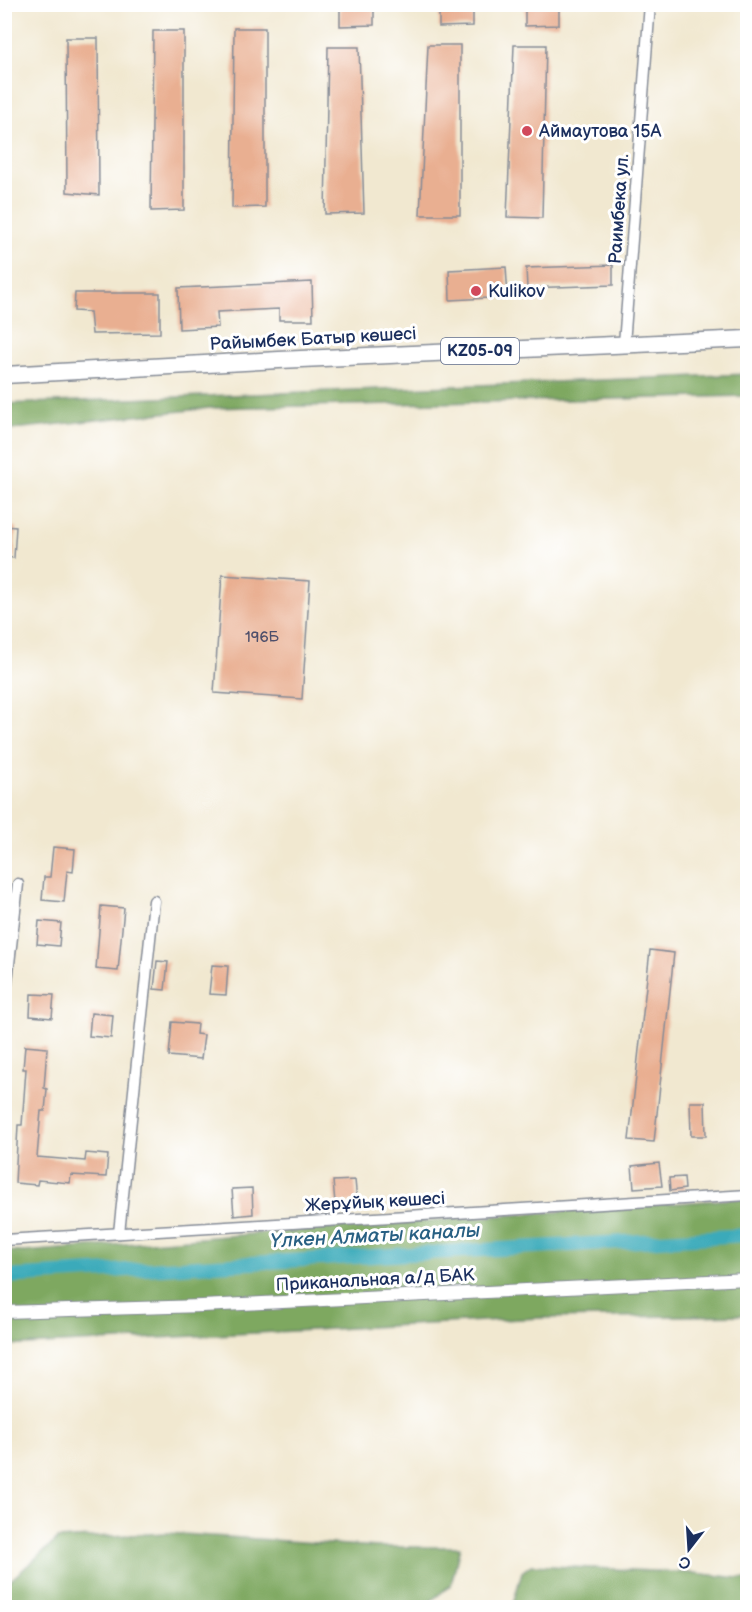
<svg xmlns="http://www.w3.org/2000/svg" width="752" height="1612" font-family="'Balsamiq Sans',sans-serif">
<rect width="100%" height="100%" fill="#fff"/>
<filter id="ink" filterUnits="userSpaceOnUse"><feTurbulence type="fractalNoise" baseFrequency=".0167" numOctaves="2"/><feDisplacementMap in="SourceGraphic" scale="12" xChannelSelector="R" yChannelSelector="G"/><feConvolveMatrix kernelMatrix="1 2 1 2 8 2 1 2 1" color-interpolation-filters="sRGB"/></filter>
<filter id="wash" filterUnits="userSpaceOnUse"><feTurbulence type="fractalNoise" baseFrequency=".008" numOctaves="4" result="noise"/><feDisplacementMap in="SourceGraphic" scale="24" xChannelSelector="R" yChannelSelector="G"/><feGaussianBlur stdDeviation="1.35" result="paint"/><feColorMatrix in="noise" values="0 0 0 0 0 0 0 0 0 0 0 0 0 0 0 0 0 1.4 0 .05"/><feComposite in="paint" operator="in"/></filter>
<g filter="url(#wash)">
<rect width="100%" height="100%" fill="#f1e8d0"/>
<g fill="#7ea860" stroke="#4c6c5f" stroke-width="1.5">
<polygon points="748,374 747,396 210,408 5,430 5,404"/>
<polygon points="747,1198 747,1315 541,1318 5,1346 5,1251 24,1252 275,1232"/>
<polygon points="166,1533 378,1547 460,1547 451,1585 423,1607 5,1607 5,1585 58,1539"/>
<polygon points="531,1565 694,1573 747,1579 747,1607 512,1607 522,1572"/>
</g>
<g fill="none" stroke-linecap="round" stroke-linejoin="round">
<polyline stroke="#3baaba" stroke-width="14" points="4,1277 748,1235"/>
</g>
<g id="blocks">
<g fill="#e9af91">
<polygon points="340,4 374,4 374,25 340,26"/>
<polygon points="439,4 473,4 473,26 439,27"/>
<polygon points="525,4 559,4 559,25 525,26"/>
<polygon points="234,28 265,28 265,207 232,208"/>
<polygon points="153,31 184,31 184,210 151,211"/>
<polygon points="66,38 98,38 99,195 67,192"/>
<polygon points="428,45 460,45 460,215 420,215"/>
<polygon points="514,45 546,45 542,218 507,217"/>
<polygon points="328,47 359,47 364,213 325,214"/>
<polygon points="613,265 613,285 527,288 526,268"/>
<polygon points="506,267 508,297 450,300 449,270"/>
<polygon points="312,282 313,320 279,320 279,309 217,312 218,327 179,329 178,288"/>
<polygon points="75,293 160,293 160,333 92,334 90,312 74,311"/>
<polygon points="4,526 16,527 14,558 4,557"/>
<polygon points="222,575 310,581 302,699 214,693"/>
<polygon points="53,847 75,849 73,872 67,871 64,902 42,900 44,877 50,877"/>
<polygon points="101,906 124,908 118,971 96,969"/>
<polygon points="39,921 61,923 59,946 37,944"/>
<polygon points="650,950 674,953 654,1142 629,1140"/>
<polygon points="157,961 168,962 165,990 154,989"/>
<polygon points="212,965 228,966 226,995 209,994"/>
<polygon points="31,994 54,995 52,1018 30,1016"/>
<polygon points="91,1013 113,1015 111,1038 89,1036"/>
<polygon points="172,1022 197,1024 196,1034 204,1035 201,1059 169,1056"/>
<polygon points="25,1046 47,1048 44,1088 47,1089 45,1111 41,1111 37,1157 85,1161 86,1153 108,1155 106,1177 71,1175 70,1183 38,1180 37,1185 15,1183 18,1125 22,1125 26,1069 23,1069"/>
<polygon points="690,1102 705,1102 706,1136 691,1136"/>
<polygon points="659,1163 662,1186 634,1188 632,1166"/>
<polygon points="684,1177 685,1189 670,1191 669,1178"/>
<polygon points="355,1180 357,1201 335,1203 333,1181"/>
<polygon points="252,1188 253,1214 234,1216 232,1189"/>
</g>
</g>
</g>
<g filter="url(#ink)">
<use href="#blocks" fill-opacity="0" stroke="#868c97" stroke-width="1.5"/>
<g fill="none" stroke-linecap="round" stroke-linejoin="round">
<defs>
<g id="minor">
<polyline points="624,344 650,4"/>
<polyline points="4,1008 18,884"/>
<polyline points="119,1233 154,901"/>
<path d="M4,1240C252,1225 500,1212 748,1195"/>
</g>
<polyline id="tertiary" points="4,1312 202,1306 748,1279"/>
<polyline id="primary" points="4,375 279,360 748,339"/>
</defs>
<use href="#minor" stroke="#868c97" stroke-width="13"/>
<use href="#tertiary" stroke="#868c97" stroke-width="14"/>
<use href="#primary" stroke="#868c97" stroke-width="19"/>
<use href="#minor" stroke="#fff" stroke-width="10"/>
<use href="#tertiary" stroke="#fff" stroke-width="12"/>
<use href="#primary" stroke="#fff" stroke-width="16"/>
</g>
</g>
<g fill="#d1495b" stroke="#fff" stroke-width="2">
<circle cx="527" cy="131" r="6"/>
<circle cx="476" cy="291" r="6"/>
</g>
<g text-anchor="middle" dominant-baseline="central" stroke-width="6" stroke-linejoin="round" paint-order="stroke">
<g font-size="15" fill="#4e4f6b">
<text x="262" y="637">196Б</text>
</g>
<rect fill="#fff" stroke="#5f6d8e" stroke-width="1.5" x="441" y="338" width="78" height="26" rx="4.5"/>
<g font-size="16" font-weight="bold" fill="#1b2f5e">
<text x="480" y="351">KZ05-09</text>
</g>
<g font-size="18" fill="#1b2f5e" stroke="#fff" text-anchor="start">
<text x="539" y="131">Аймаутова 15А</text>
<text x="488" y="291">Kulikov</text>
</g>
<g font-size="18" fill="#1b2f5e" stroke="#fff">
<text transform="translate(619 209) rotate(-86)">Раимбека ул.</text>
<text transform="translate(313 339) rotate(-3)">Райымбек Батыр көшесі</text>
<text transform="translate(375 1202) rotate(-3)">Жерұйық көшесі</text>
<text transform="translate(375 1280) rotate(-3)">Приканальная а/д БАК</text>
</g>
<g font-size="20" font-style="italic" fill="#286083" stroke="#fff">
<text transform="translate(375 1236) rotate(-3)">Үлкен Алматы каналы</text>
</g>
</g>
<rect width="752" height="1612" fill="none" stroke="#fff" stroke-width="24"/>
<g transform="translate(689 1549) rotate(197)" stroke="#ffffff" stroke-width="4.5" paint-order="stroke">
<path d="M0-4.5L10 22L0 15L-10 22Z" fill="#1b2f5e"/>
<text y="-9" font-size="16" font-weight="bold" text-anchor="middle" fill="#1b2f5e">С</text>
</g>
</svg>
